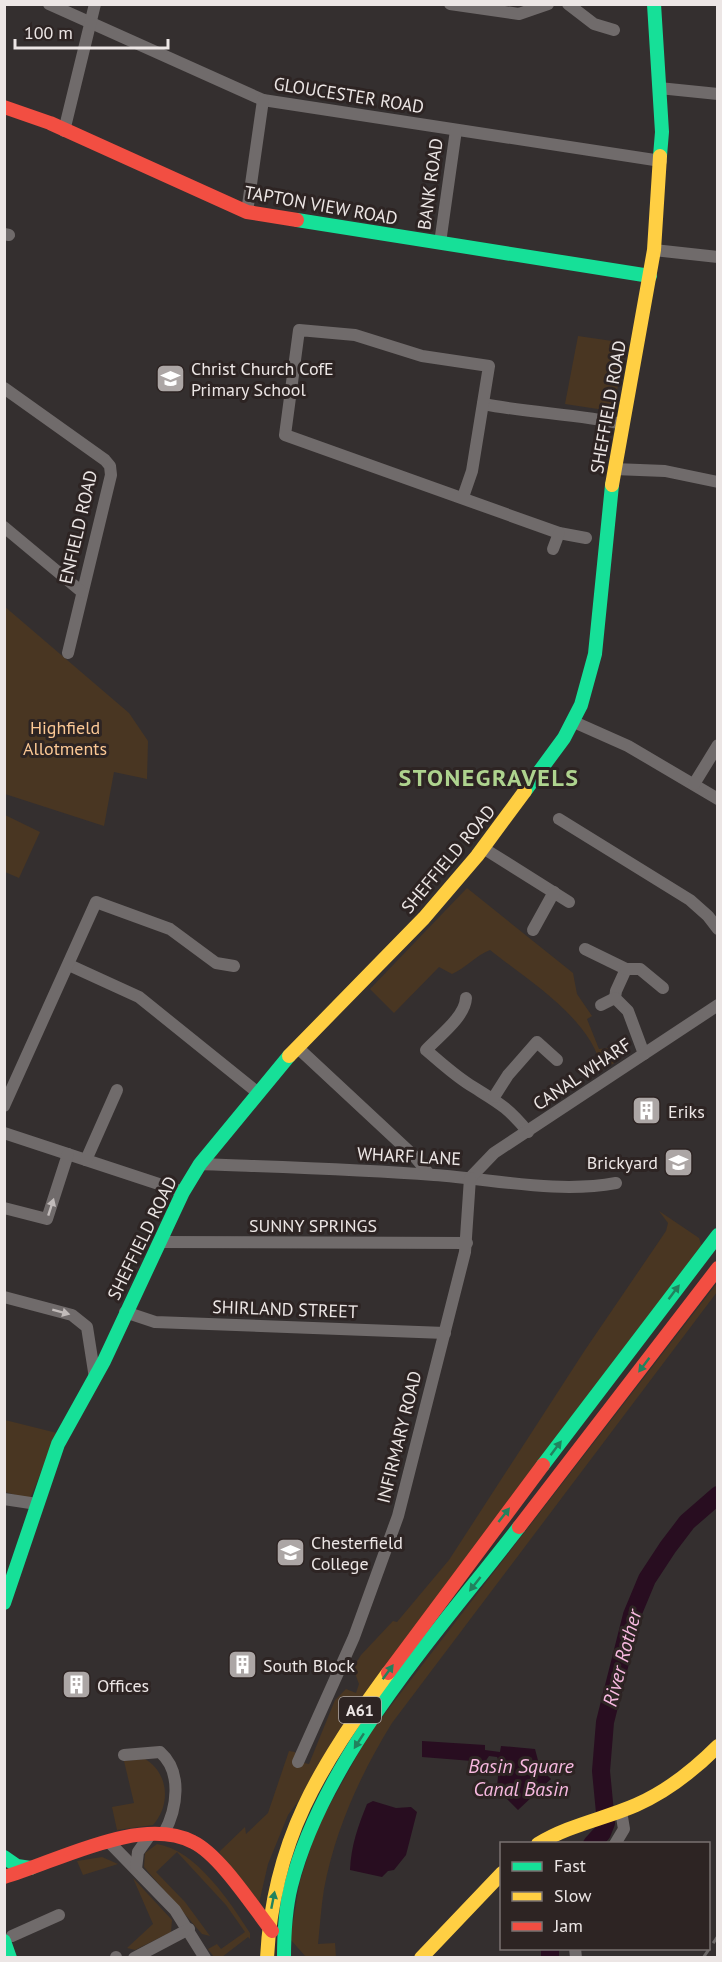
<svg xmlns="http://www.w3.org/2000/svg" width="722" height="1962" font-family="'PT Sans',sans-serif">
<rect width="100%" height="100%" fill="#342f2f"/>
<g fill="#493622">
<polygon points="578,336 626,343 614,407 611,411 565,404"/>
<polygon points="4,606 129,713 148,741 147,779 114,772 104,826 5,794"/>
<polygon points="5,815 40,832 19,878 5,872"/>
<path d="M467,888L573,973L577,994L592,1016L587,1019L599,1049L608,1048L618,1061L602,1070C592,1019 530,982 490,950C475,956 467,967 452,974L439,967L394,1013L370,989Z"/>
<polygon points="659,1211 699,1238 702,1247 288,1815 268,1864 259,1903 219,1852 245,1827 246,1834 268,1813 289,1751 295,1752 295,1761 309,1764 335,1700 346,1689 356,1693 359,1684 353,1668 361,1655 393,1621 397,1622 449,1560 585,1350 666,1231 668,1223"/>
<path d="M717,1283V1292L392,1723C361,1773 335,1830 324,1889C321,1907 320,1926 318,1944L335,1943L336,1957H306L290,1939L300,1881L317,1828L369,1734Z"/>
<polygon points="5,1420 57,1433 30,1499 5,1492"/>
<path d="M145,1759C169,1773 171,1805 153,1825L117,1830L112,1807L134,1803L124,1761Z"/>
<path d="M157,1844C196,1850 230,1902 250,1933V1939L248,1937L222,1957H214L208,1949L217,1944L221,1949L245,1932L226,1905L177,1852L156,1872L185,1902L210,1936L202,1934L144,1867L145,1853Z"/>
<polygon points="102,1857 118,1864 83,1875 77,1861"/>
<polygon points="133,1878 172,1920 171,1932 135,1950 127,1948 153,1924"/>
</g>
<g fill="#280d20">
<polygon points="422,1741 485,1745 485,1750 500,1752 501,1746 535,1749 540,1768 551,1779 518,1810 497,1789 499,1762 497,1757 489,1756 485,1762 422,1757"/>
<path d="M373,1801L396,1808L411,1807L417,1812L406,1855L394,1870L388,1871L382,1877L350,1870C351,1846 358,1826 367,1804Z"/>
</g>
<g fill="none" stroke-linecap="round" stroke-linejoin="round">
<g stroke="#280d20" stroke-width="18">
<polyline points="592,1844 602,1833 606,1823 601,1771 605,1722 632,1615 647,1579 668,1547 687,1522 718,1495"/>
<polyline points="550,1948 550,1958"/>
</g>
<g stroke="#706b6b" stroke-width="12">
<polyline points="49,4 263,100 661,161"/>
<polyline points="450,4 519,14 548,4"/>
<polyline points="568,4 594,24 614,30"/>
<polyline points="659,88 718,94"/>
<polyline points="64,131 95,4"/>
<polyline points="247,212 263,100"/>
<polyline points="4,234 9,235"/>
<polyline points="440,243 456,130"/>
<polyline points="654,250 718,257"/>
<polyline points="4,388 105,460 110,466 111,475 68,653"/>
<path d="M483,404C530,413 577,414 623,424"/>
<polyline points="614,469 665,471 718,482"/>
<polyline points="463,497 472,471 489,366 422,356 355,335 299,330 285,435 559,533 586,538"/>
<polyline points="4,527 82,592"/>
<polyline points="553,549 559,533"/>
<polyline points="574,722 628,746 718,799"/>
<polyline points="694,784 718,745"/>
<polyline points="559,819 690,900 708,916 718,929"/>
<polyline points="483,848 569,902"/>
<polyline points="533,930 554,892"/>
<polyline points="585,949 626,969 616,991 615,998 628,1011 644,1054"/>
<polyline points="69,965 139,997 257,1092"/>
<polyline points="626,969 640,969 663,988"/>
<path d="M466,998C465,1017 439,1036 426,1050C440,1062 454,1075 470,1085C497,1102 507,1106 528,1132"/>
<polyline points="601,1005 615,998"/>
<polyline points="298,1048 414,1156 429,1174"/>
<polyline points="494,1097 508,1075 537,1042 557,1060"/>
<polyline points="4,1106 96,902 170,929 216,963 234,966"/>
<polyline points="4,1133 183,1192"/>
<polyline points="86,1160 117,1090"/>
<path d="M200,1164C278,1167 356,1169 434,1175C494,1179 557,1194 616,1183"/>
<polyline points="470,1178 494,1153 718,1005"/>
<polyline points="4,1208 47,1219 68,1154"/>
<polyline points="159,1242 467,1243"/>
<polyline points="4,1297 72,1315 87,1327 95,1378"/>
<polyline points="125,1312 155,1322 445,1333"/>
<polyline points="4,1499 37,1504"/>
<path d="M124,1755L160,1752C183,1772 177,1809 164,1833"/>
<polyline points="298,1762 354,1637 398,1516 465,1252 470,1178"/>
<polyline points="110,1843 175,1910 205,1958"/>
<polyline points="615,1844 624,1829 621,1811"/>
<polyline points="136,1869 138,1852 150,1835"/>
<polyline points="12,1936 59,1915"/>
<polyline points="575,1948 576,1958"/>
<polyline points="116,1957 116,1958"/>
<polyline points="134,1958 189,1929"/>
</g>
<g stroke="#16e098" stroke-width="14">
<polyline points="654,4 662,132 660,156"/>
<polyline points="297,220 650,276"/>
<polyline points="525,791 564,738 581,705 595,654 612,485"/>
<polyline points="543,1465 718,1235"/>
<polyline points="4,1603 58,1444 104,1361 183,1192 200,1164 289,1056"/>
<polyline points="4,1857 17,1866 31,1868"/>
<polyline points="4,1941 10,1958"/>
<path d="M284,1958C284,1934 285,1910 291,1886C324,1756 438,1632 519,1527"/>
</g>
<g stroke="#ffcf43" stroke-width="14">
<polyline points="612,485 654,250 660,156"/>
<polyline points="289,1056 424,918 477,856 525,791"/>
<path d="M538,1844C569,1825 604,1819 636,1805C668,1791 694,1770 718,1746"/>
<path d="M267,1958C273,1840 320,1766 388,1673"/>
<polyline points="421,1958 502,1873"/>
</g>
<g stroke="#f24e42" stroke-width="14">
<polyline points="4,107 50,123 247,212 297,220"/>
<polyline points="519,1527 718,1268"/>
<polyline points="388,1673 543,1465"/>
<path d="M4,1877C57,1862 140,1815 193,1842C220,1855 253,1907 272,1931"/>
</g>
<polyline stroke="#6b6766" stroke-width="3" stroke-dasharray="12 6" stroke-linecap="butt" points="703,1958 718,1936"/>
</g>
<defs><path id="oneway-solid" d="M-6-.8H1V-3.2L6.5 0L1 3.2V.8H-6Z" transform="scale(1.5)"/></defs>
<g fill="#c1bbba">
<use href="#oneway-solid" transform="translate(51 1207) rotate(-72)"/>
<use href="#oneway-solid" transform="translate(61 1312) rotate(15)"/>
</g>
<g fill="#22825e">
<use href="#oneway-solid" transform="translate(674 1292) rotate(-53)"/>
<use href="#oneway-solid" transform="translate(644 1365) rotate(127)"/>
<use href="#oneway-solid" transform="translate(556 1448) rotate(-53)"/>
<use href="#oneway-solid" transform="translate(504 1515) rotate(-52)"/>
<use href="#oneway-solid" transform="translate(475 1584) rotate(128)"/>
<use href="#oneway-solid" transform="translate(388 1672) rotate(-54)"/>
<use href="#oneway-solid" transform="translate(359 1741) rotate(123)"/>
<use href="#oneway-solid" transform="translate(273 1900) rotate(-79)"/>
</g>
<defs>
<symbol id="school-square" viewBox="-11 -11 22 22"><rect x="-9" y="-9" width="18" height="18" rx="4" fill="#aca6a5" stroke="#2d2423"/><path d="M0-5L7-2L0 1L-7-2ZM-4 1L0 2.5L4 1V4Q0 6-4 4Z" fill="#fff"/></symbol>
<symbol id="building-square" viewBox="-11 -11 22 22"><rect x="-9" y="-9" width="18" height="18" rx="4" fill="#aca6a5" stroke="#2d2423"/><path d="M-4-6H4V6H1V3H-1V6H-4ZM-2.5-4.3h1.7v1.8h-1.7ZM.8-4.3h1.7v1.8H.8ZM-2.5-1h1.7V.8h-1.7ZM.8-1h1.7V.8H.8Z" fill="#fff"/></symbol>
<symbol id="university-square" viewBox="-11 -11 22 22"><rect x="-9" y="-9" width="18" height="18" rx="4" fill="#aca6a5" stroke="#2d2423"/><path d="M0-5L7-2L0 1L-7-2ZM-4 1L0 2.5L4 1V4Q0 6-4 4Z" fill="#fff"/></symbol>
</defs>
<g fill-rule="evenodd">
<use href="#school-square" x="154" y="362" width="33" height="33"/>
<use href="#building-square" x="630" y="1094" width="33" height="33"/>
<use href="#university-square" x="662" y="1146" width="33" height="33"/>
<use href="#university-square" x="274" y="1536" width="33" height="33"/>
<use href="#building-square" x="226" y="1648" width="33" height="33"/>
<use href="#building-square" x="60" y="1668" width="33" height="33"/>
</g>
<g text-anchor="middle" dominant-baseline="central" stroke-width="6" stroke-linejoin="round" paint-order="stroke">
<rect fill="#2d2423" stroke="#b3acab" stroke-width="1.5" x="339" y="1697" width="42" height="26" rx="4.5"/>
<g font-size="16" font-weight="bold" fill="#ece6e5">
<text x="360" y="1710">A61</text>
</g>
<g font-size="18" fill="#ece6e5" stroke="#2d2423">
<text transform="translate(349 95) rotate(9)">GLOUCESTER ROAD</text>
<text transform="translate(430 184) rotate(-82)">BANK ROAD</text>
<text transform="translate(321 205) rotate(10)">TAPTON VIEW ROAD</text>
<text transform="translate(608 407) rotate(-80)">SHEFFIELD ROAD</text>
<text transform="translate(78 527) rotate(-77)">ENFIELD ROAD</text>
<text transform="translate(448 859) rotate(-50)">SHEFFIELD ROAD</text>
<text transform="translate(582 1074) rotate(-34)">CANAL WHARF</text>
<text transform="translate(409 1156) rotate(3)">WHARF LANE</text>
<text x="313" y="1225">SUNNY SPRINGS</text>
<text transform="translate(142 1238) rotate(-64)">SHEFFIELD ROAD</text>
<text transform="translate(285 1309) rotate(2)">SHIRLAND STREET</text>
<text transform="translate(399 1437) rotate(-76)">INFIRMARY ROAD</text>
</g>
<g font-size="18" fill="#ece6e5" stroke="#2d2423" text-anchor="start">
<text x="191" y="368">Christ Church CofE<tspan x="191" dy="21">Primary School</tspan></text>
<text x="668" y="1111">Eriks</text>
<text x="658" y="1162" text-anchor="end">Brickyard</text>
<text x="311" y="1542">Chesterfield<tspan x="311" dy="21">College</tspan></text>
<text x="263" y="1665">South Block</text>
<text x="97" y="1685">Offices</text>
</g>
<g font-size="18" fill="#fbc895" stroke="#2d2423">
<text x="65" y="727">Highfield<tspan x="65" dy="21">Allotments</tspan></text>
</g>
<g font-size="20" font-style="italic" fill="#f8b9e0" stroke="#2d2423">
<text transform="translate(622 1658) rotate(-75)">River Rother</text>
<text x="521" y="1766">Basin Square<tspan x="521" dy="23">Canal Basin</tspan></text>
</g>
<g font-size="24" font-weight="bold" letter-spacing="1.5" fill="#aed38e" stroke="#2d2423">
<text x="489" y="777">STONEGRAVELS</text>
</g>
</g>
<rect width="722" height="1962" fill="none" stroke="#ece6e5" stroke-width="12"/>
<rect x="500" y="1842" width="210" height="108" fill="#2d2423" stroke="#797271" stroke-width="1.5"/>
<rect x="512" y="1862" width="30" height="9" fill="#16e098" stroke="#797271" stroke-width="1.5"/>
<text x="554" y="1872" font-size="18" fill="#ece6e5">Fast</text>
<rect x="512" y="1892" width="30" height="9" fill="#ffcf43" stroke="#797271" stroke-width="1.5"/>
<text x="554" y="1902" font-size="18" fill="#ece6e5">Slow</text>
<rect x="512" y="1922" width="30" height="9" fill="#f24e42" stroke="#797271" stroke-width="1.5"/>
<text x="554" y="1932" font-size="18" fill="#ece6e5">Jam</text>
<path d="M15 39v9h153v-9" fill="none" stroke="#ece6e5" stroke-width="3"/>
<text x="24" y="39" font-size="18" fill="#ece6e5" stroke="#2d2423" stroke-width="4.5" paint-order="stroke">100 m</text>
</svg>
